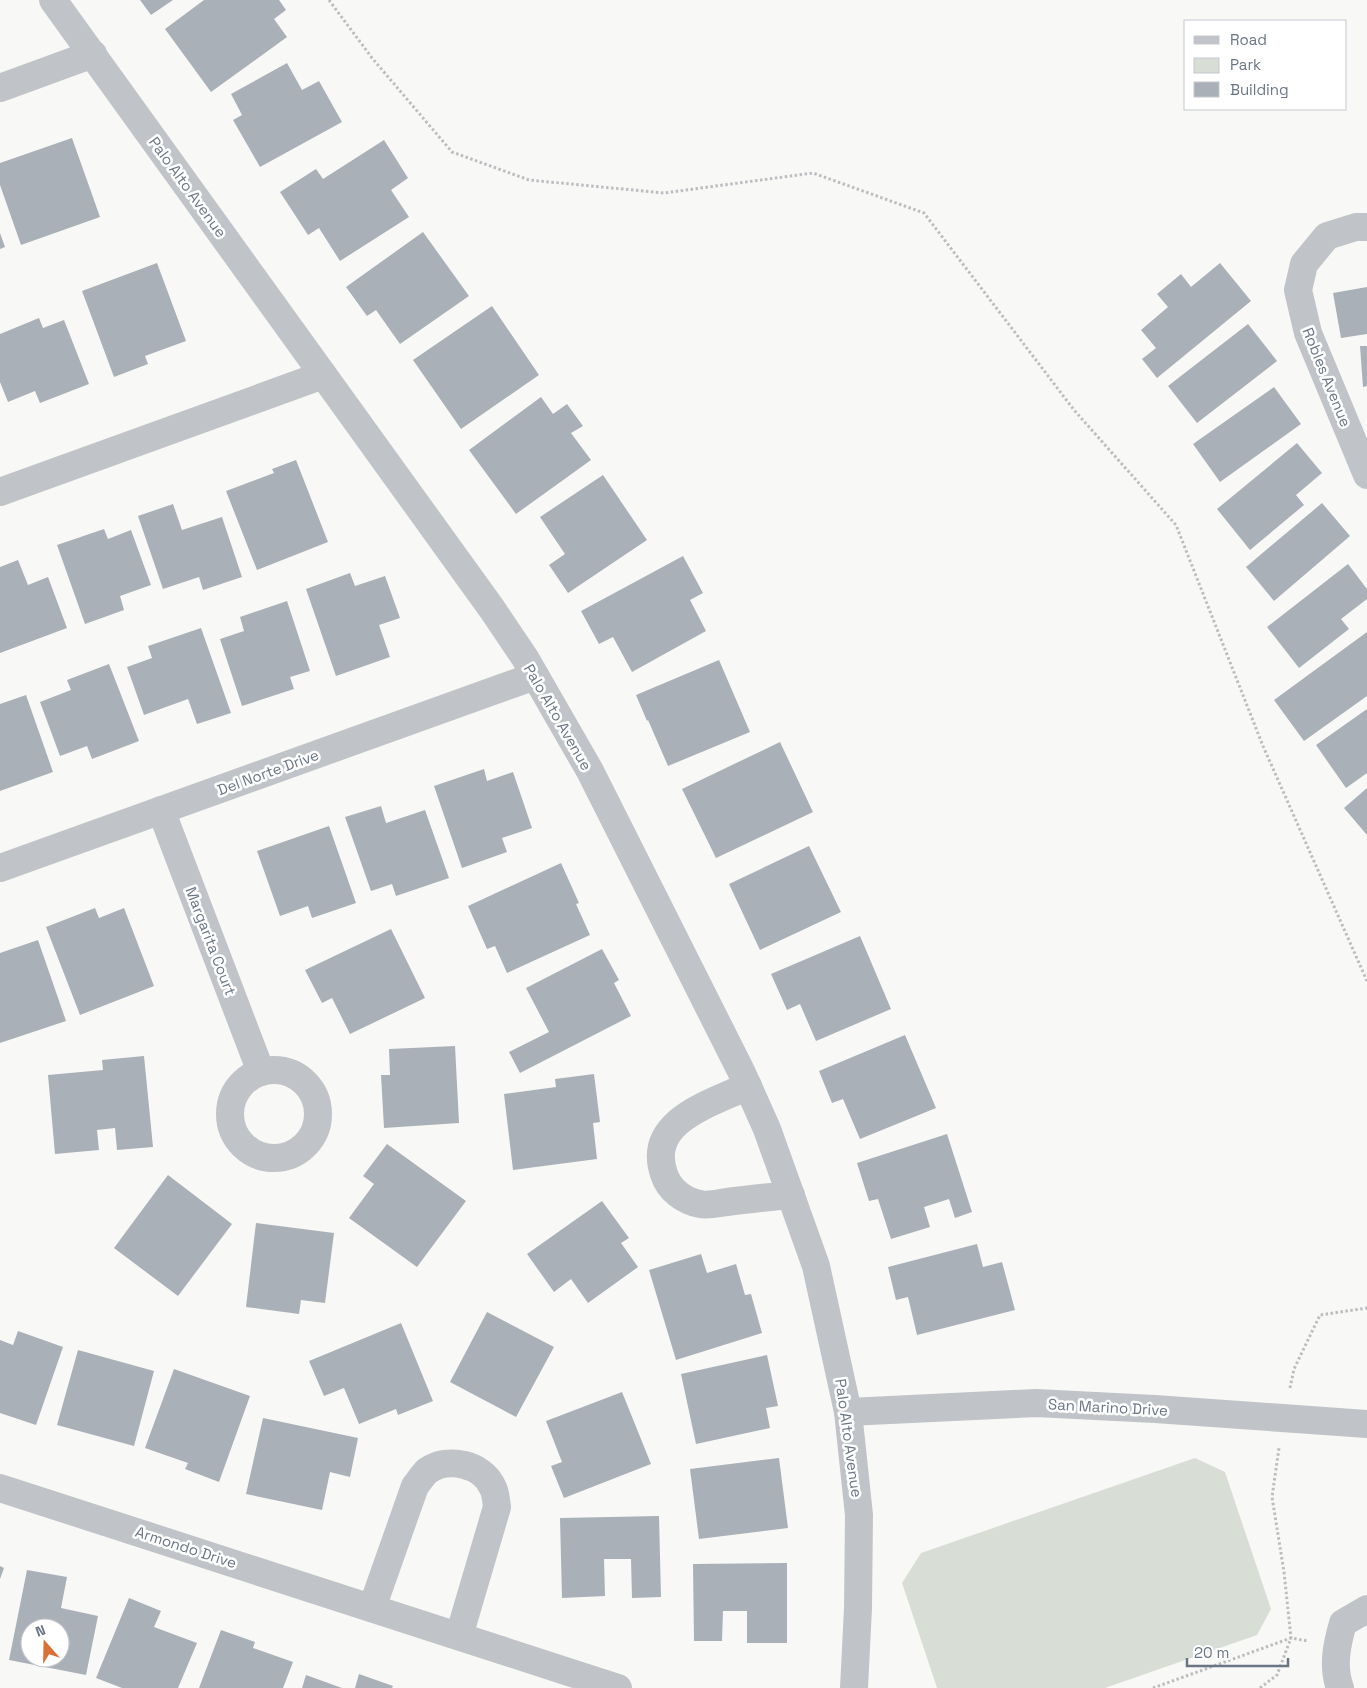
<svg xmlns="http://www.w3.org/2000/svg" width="1367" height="1688" font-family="'Space Grotesk',sans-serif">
<rect width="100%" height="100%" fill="#f8f9f6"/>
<polygon fill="#d8ddd6" points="1195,1458 1225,1472 1271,1609 1257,1635 1105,1688 937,1688 902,1583 921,1553"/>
<g fill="#aab0b7" fill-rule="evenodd">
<polygon points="140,0 173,0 151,15"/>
<polygon points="204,0 279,0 286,10 274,19 287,37 211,92 165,29"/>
<polygon points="287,63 302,90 319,81 342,122 260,167 233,120 242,115 231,94"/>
<polygon points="72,138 100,217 21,245 0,185 0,163"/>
<polygon points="384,140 408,178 391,190 409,217 340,261 319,228 308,235 280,192 316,169 323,179"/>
<polygon points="423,232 469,296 400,344 376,310 367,316 346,287"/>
<polygon points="0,233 5,247 0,249"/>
<polygon points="157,263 186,341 145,356 148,364 114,377 82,291"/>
<polygon points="1220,263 1251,301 1157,378 1142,359 1156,348 1141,330 1168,307 1157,294 1181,274 1191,287"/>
<polygon points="1367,287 1367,334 1341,338 1333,293"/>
<polygon points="492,306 539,375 461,429 413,360"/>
<polygon points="39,318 43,328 64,320 89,384 40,403 35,391 8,402 0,382 0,334"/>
<polygon points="1248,324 1277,361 1197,423 1168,386"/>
<polygon points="1360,346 1367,346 1367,386 1363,387"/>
<polygon points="1274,387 1301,424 1220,482 1193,444"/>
<polygon points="541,397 553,414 567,404 583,426 571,433 591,460 516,514 469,450"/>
<polygon points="1297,443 1322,473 1296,495 1304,505 1250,550 1217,509"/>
<polygon points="296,460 328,542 257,570 226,491 274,473 272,469"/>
<polygon points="603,475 647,540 568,593 549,565 565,554 540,517"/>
<polygon points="1322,503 1350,536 1274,601 1246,567"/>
<polygon points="173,504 182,530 222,517 242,577 203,590 199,577 163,589 138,516"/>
<polygon points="104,529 108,539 131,530 151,585 120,596 124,610 85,624 57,545"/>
<polygon points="683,556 703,593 690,600 706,631 632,672 613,637 599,644 581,611"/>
<polygon points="18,560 28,585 48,577 67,628 0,653 0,567"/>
<polygon points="1348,564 1367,589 1367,599 1341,619 1349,629 1299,668 1267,627"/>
<polygon points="350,573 355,586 385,576 400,618 379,625 390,657 336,676 306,589"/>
<polygon points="287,601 310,671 290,677 294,689 242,706 220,639 244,631 240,617"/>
<polygon points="201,628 231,713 197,724 188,699 144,715 127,667 152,658 148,646"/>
<polygon points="1367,632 1367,696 1304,741 1274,700"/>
<polygon points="719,660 750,732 668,766 648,720 647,721 636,695"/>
<polygon points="109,664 139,741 92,759 87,746 60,756 40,702 71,690 67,680"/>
<polygon points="26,695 53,772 0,791 0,704"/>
<polygon points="1367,709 1367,773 1346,788 1316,745"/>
<polygon points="780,742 813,812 716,858 682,789"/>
<polygon points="484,769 487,781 513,772 532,828 502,838 507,852 462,868 434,786"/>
<polygon points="1367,788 1367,835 1344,808"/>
<polygon points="381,806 386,823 425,810 449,878 396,896 392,884 371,891 345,817"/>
<polygon points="329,826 356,903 312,918 308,906 280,916 257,851"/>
<polygon points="809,846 841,912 760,950 729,884"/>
<polygon points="561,863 579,903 576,904 590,935 507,973 495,946 487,949 468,906"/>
<polygon points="95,908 99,918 124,908 154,986 80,1015 46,927"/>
<polygon points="391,929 425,998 350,1034 332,998 322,1003 305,970"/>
<polygon points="860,936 891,1009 816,1041 800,1004 787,1010 771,974"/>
<polygon points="38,940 66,1021 0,1043 0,953"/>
<polygon points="602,949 619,980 614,983 631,1016 520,1073 509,1052 549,1032 526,988"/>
<polygon points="905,1035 936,1108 860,1139 843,1099 832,1103 819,1071"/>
<polygon points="455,1046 459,1123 384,1128 381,1075 390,1075 389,1049"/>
<polygon points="144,1056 153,1147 117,1150 115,1128 97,1130 99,1150 55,1154 48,1075 103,1070 102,1060"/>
<polygon points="594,1074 600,1122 593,1123 597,1159 513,1170 504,1094 556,1087 555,1079"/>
<polygon points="947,1134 972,1212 955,1218 949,1199 924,1207 930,1227 891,1239 878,1199 869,1201 857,1163"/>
<polygon points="387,1144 466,1201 417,1267 349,1218 374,1184 363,1176"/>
<polygon points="168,1175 232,1224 178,1296 114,1248"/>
<polygon points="602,1201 629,1238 621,1243 638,1267 588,1303 571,1279 554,1292 527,1254"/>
<polygon points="256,1223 334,1233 325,1303 301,1300 299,1314 246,1307"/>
<polygon points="977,1244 983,1267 1002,1262 1015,1310 917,1335 908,1297 896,1300 888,1267"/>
<polygon points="701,1254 707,1273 736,1264 745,1295 751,1294 762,1333 676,1360 649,1270"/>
<polygon points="487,1312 554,1347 516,1417 450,1382"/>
<polygon points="401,1323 433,1401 398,1415 396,1409 359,1424 344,1388 324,1396 309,1361"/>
<polygon points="18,1331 63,1347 36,1425 0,1413 0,1340 13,1345"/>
<polygon points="78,1350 154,1371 134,1446 57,1425"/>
<polygon points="767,1355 778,1406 766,1408 770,1428 696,1444 681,1374"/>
<polygon points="174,1369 250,1396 219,1482 185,1469 188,1463 145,1448"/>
<polygon points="622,1392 651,1464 564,1498 551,1466 562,1462 546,1421"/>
<polygon points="263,1418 358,1438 350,1477 330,1472 322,1510 246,1494"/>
<polygon points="779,1458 788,1528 699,1539 690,1469"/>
<polygon points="659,1516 661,1597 632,1598 631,1559 604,1559 605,1596 562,1598 560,1518"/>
<polygon points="787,1563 787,1643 747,1643 747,1611 723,1611 722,1641 694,1641 693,1564"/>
<polygon points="0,1566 4,1568 0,1579"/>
<path d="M27,1570L67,1577L61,1608L98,1616L86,1675L9,1660ZM30,1628H60V1658H30Z"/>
<polygon points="129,1598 161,1611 154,1627 197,1643 178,1688 122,1688 96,1678"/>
<polygon points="221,1630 255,1642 253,1648 293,1662 283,1688 199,1688"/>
<polygon points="359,1674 393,1686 392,1688 355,1688"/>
<polygon points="306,1675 342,1688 302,1688"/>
</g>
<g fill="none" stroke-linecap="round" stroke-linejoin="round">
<g stroke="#bbbdc0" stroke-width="3" stroke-dasharray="2.5 2.5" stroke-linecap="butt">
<polyline points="329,0 372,58 452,152 529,180 664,193 813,173 924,213 1074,410 1176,525 1263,746 1367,981"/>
<polyline points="1290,1388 1294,1369 1320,1315 1367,1308"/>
<polyline points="1153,1688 1291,1638 1308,1641"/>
<polyline points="1260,1688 1277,1675 1291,1638 1284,1572 1272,1497 1279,1448"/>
</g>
<g stroke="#c0c4c8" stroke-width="28">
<polyline points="53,0 492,609 525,658 590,771 741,1071 767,1129 816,1266 848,1412 859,1515 858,1608 854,1688"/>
<polyline points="0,88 93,54"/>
<polyline points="1367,227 1356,227 1327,236 1304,264 1298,290 1308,333 1367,475"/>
<polyline points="0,492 323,375"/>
<polyline points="161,810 261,1072"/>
<polyline points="0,868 535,676"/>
<circle cx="274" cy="1114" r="44"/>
<path d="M748,1086C710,1104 646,1121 664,1174C669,1190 684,1201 700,1204C708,1206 719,1203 727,1202C748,1199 770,1197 791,1195"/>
<polyline points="848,1412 1036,1403 1155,1409 1367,1424"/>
<polyline points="0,1488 618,1688"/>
<path d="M372,1608L415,1486C419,1481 423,1475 427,1471C448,1456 483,1464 493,1488C496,1494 496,1501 497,1507L459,1636"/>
<path d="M1340,1688C1332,1666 1337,1644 1343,1623L1367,1609"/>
</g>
</g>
<g text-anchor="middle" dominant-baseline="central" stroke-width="5" stroke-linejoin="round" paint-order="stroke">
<g font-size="15" fill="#6a7685" stroke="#fff">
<text transform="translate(188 187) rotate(54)">Palo Alto Avenue</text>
<text transform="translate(1327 377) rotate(68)">Robles Avenue</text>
<text transform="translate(558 717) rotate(60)">Palo Alto Avenue</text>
<text transform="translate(268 772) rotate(-20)">Del Norte Drive</text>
<text transform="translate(211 941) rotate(69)">Margarita Court</text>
<text transform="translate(1108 1407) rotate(3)">San Marino Drive</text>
<text transform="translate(849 1438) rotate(82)">Palo Alto Avenue</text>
<text transform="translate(186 1547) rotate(18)">Armondo Drive</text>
</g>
</g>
<rect x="1184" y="20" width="162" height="90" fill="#ffffff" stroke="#c3c8ce"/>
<rect x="1194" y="36" width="25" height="8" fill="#c0c4c8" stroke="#c3c8ce"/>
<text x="1230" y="45" font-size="15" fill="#6a7685">Road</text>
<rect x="1194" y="58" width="25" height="15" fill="#d8ddd6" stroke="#c3c8ce"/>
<text x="1230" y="70" font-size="15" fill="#6a7685">Park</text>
<rect x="1194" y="82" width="25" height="15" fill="#aab0b7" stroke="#c3c8ce"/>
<text x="1230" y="95" font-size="15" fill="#6a7685">Building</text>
<g transform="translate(45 1643) rotate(340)"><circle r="24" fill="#ffffff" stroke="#c3c8ce"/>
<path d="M0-4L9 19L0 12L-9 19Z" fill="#d87037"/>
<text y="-8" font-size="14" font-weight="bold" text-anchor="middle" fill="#6a7685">N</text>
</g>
<path d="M1187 1658v8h101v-8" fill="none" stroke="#6a7685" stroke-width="2.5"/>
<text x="1194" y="1658" font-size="15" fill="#6a7685" stroke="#ffffff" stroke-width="4" paint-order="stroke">20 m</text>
</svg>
